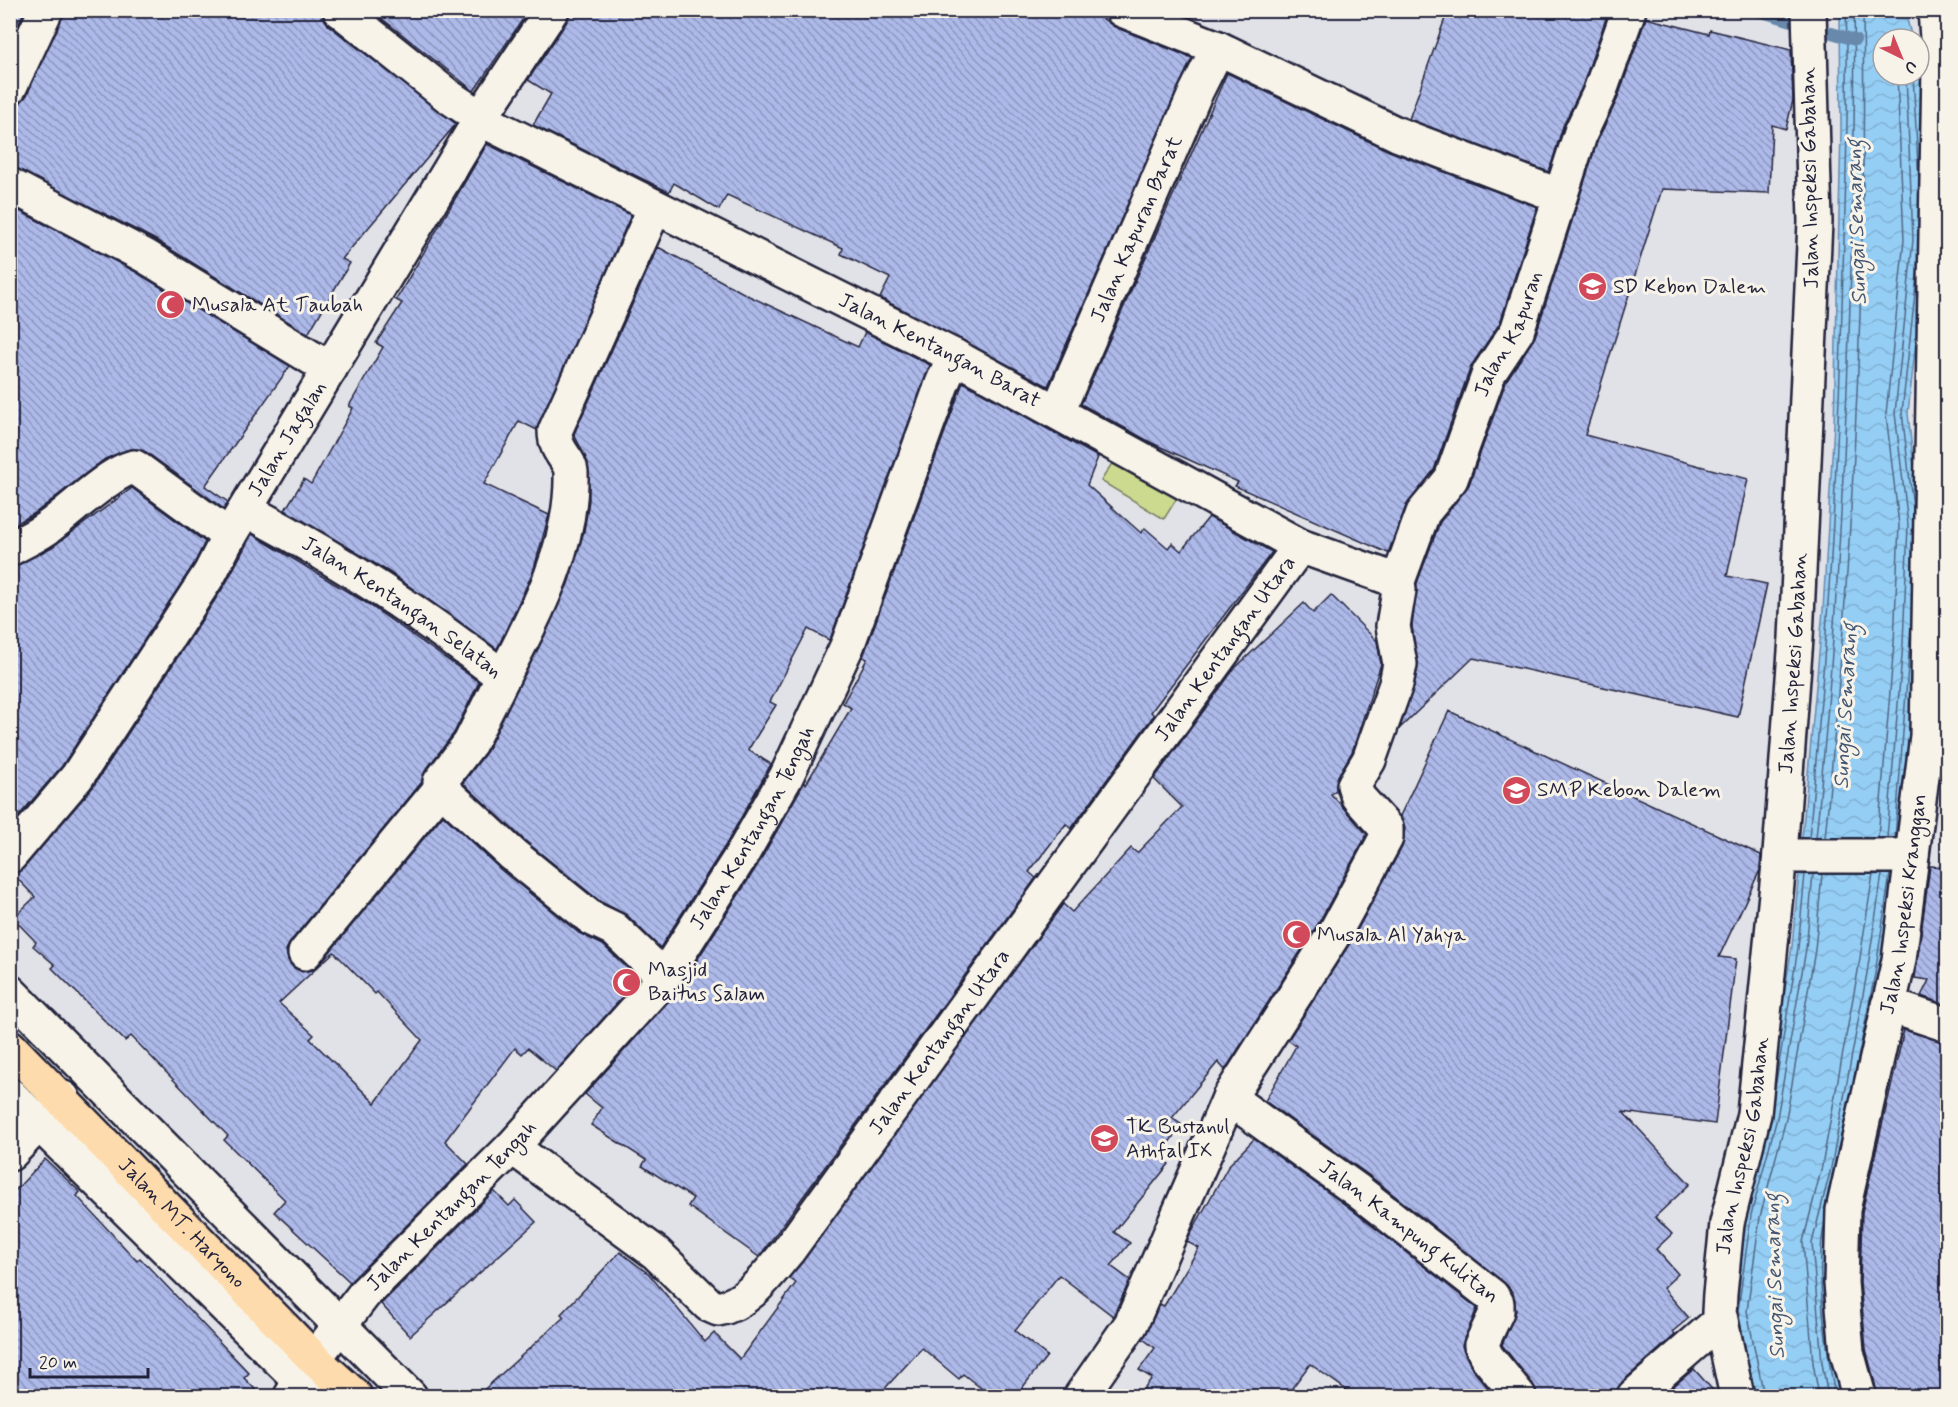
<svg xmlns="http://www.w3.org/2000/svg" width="1958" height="1407" font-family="Mynerve,sans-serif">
<defs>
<pattern id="water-waves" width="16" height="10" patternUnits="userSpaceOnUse" patternTransform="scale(1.5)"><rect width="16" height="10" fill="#95cef5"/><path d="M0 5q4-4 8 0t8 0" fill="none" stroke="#80b1d3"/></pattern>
<pattern id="building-back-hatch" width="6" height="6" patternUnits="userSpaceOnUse" patternTransform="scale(1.5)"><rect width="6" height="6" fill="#adb9e9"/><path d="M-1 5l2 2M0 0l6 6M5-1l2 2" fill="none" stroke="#8c96be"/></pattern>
</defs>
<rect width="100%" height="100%" fill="#e1e2e8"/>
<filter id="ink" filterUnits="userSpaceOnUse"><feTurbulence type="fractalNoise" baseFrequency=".0167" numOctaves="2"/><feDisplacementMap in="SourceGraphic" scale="12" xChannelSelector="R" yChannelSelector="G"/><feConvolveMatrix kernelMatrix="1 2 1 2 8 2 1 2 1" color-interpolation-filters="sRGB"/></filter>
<g filter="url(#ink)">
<polygon fill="#cbda8e" stroke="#767e64" stroke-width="1.5" points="1122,447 1185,485 1164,519 1101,481"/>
<polygon fill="url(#water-waves)" stroke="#6789ab" stroke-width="1.5" points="1840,11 1905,11 1912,39 1883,39 1883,75 1919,75 1919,72 1921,82 1927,241 1908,413 1916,487 1916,644 1903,825 1881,975 1844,1170 1825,1244 1835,1361 1841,1396 1742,1396 1724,1312 1764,1115 1792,947 1823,610 1834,423 1841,131"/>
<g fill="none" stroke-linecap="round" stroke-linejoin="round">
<g stroke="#506785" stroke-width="1.5">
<polyline points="1913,75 1919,183"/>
<polyline points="1913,508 1902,412 1917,275"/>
<path d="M1809,838C1827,648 1839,459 1843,269C1846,183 1849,96 1846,10"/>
<path d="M1816,838C1835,648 1846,459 1851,269C1853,183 1856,97 1854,10"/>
<path d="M1825,838C1852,563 1867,287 1863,10"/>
<polyline points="1878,838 1894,643 1899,525 1886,414 1904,240 1897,75"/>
<polyline points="1887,838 1903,643 1908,525 1895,413 1913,240 1906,75"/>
<polyline points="1895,838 1911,627"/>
<polyline points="1854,1079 1875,974 1890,874"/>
<polyline points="1775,1088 1798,948 1805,874"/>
<path d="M1825,1222C1814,1265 1827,1351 1835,1396"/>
<polyline points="1748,1362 1738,1311 1751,1215 1777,1118 1806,949 1813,874"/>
<polyline points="1764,1396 1747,1311 1760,1217 1786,1119 1815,950 1822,874"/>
<polyline points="1819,1396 1813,1363 1803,1242 1822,1166 1858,971 1873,874"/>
<polyline points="1828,1396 1822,1363 1812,1243 1831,1168 1867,973 1882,874"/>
</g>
<polyline stroke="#6789ab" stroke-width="12" points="1755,10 1855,40"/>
</g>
<g fill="url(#building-back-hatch)" stroke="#22223b" stroke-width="1.5" fill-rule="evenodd">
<polygon points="10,10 25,10 10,42"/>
<polygon points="64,10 322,10 328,25 456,124 342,259 350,263 308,334 154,239 10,166 10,106 20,103 27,95"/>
<polygon points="371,10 529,10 474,91"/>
<polygon points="571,10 1090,10 1115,27 1192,58 1048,386 880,298 890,278 841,254 843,248 727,195 719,210 674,183 669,192 533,125 551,94 528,80 568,20"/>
<polygon points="1448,10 1609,10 1582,87 1563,126 1549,172 1409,119"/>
<polygon points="1646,18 1709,34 1710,30 1791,50 1793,100 1786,129 1772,125 1769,193 1662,189 1585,435 1748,479 1727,576 1767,584 1738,717 1473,658 1400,728 1418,668 1412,626 1417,583 1440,522 1469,485 1506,381 1535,337 1598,139 1617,100"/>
<polygon points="1227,73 1389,151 1537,207 1500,323 1471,366 1434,470 1406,506 1388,553 1235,486 1238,482 1152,443 1081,404"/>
<polygon points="487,144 631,215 537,430 519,421 484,484 549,515 533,572 497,649 389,572 285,510 304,479 311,484 353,408 349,406 383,347 376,343 402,303 396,300"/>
<polygon points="10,206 136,272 290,366 205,486 228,502 224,509 146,452 130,449 105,459 35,513 10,527"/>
<polygon points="658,247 749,296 858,347 865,332 930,365 831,637 829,640 808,629 770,702 776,705 748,750 771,764 725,846 660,948 627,915 601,902 524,840 463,783 487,751 568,584 584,531 589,500 588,463 574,434"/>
<polygon points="963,382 1098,457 1087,485 1141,533 1145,528 1168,548 1172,543 1181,551 1209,517 1272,552 1151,712 1154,715 1071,829 1066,824 1029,872 1036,878 759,1257 688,1206 693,1198 642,1166 646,1160 591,1125 602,1108 585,1094 676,993 757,866 804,783 806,784 851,708 843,703 867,659 863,657"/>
<polygon points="132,488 205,542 194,564 62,766 10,826 10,568 52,547"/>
<path d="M252,534L368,604L479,682L454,733L425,771L422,782L291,941L286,950L288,960L293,967L302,972L312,970L319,965L443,815L500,869L579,933L603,945L639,979L556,1071L528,1048L522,1054L515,1048L445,1141L468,1164L350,1282L274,1212L285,1200L224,1140L228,1136L131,1036L125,1041L52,968L55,965L33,946L36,942L13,918L35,897L13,874L24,868L93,787L226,583ZM334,952L375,994L377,992L422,1040L375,1103L310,1039L314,1035L279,1003Z"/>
<polygon points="1331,595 1377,641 1381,664 1352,752 1338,776 1336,790 1331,794 1367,834 1318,924 1225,1070 1218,1062 1172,1118 1182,1125 1159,1156 1169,1164 1114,1232 1130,1243 1111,1266 1130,1280 1113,1316 1059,1275 1015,1331 1047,1356 1016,1396 991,1396 963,1374 959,1379 922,1348 878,1396 477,1396 564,1317 561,1314 620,1252 649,1274 705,1342 714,1333 740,1359 796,1283 789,1278 1063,904 1072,912 1131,848 1137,853 1182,807 1154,779 1234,669 1304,603 1313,613"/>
<polygon points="1449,711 1761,855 1760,870 1719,957 1736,959 1715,1124 1623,1112 1690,1184 1655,1217 1672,1234 1656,1249 1678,1274 1663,1288 1689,1318 1672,1332 1675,1335 1622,1382 1616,1396 1537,1396 1533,1384 1502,1345 1516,1311 1513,1293 1507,1285 1370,1176 1265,1101 1296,1046 1288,1040 1350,943 1402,847 1405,828 1400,816"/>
<polygon points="1930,866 1947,867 1947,1005 1921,996 1929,980 1915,978"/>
<polygon points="1904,1030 1947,1043 1947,1396 1878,1396 1866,1349 1860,1282 1862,1212"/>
<polygon points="1254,1139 1347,1206 1477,1308 1462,1346 1472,1369 1495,1396 1355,1396 1310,1364 1286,1396 1138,1396 1152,1378 1139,1370 1155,1348 1143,1339 1160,1304 1164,1306 1199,1248 1187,1242 1192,1231 1229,1165"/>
<polygon points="45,1159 80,1192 77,1196 137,1261 140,1258 249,1373 244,1378 262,1396 23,1396 10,1385 10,1196"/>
<polygon points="494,1191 509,1206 515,1200 536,1222 410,1336 381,1304"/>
<polygon points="1694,1369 1718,1396 1662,1396"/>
</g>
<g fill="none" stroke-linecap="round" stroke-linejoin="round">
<defs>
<g id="street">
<path id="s1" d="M340,10L448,96L490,124L954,356L1300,546L1398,581"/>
<polyline points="1122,10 1218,48 1397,134 1560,196"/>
<polyline points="10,87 46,10"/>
<polyline points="10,185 145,256 330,369"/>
<path id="s2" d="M1058,411L1195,94L1218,48"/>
<path id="s3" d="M246,510C337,558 422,614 503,677L470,743L440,782L441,788L512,854L591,918L614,929L663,976"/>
<path d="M10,549C24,541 39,535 51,525C70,511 114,469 135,467L229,536"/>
<path d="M503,677C536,614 573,545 571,472C570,458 555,453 555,431L655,207"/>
<polyline points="1780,854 1795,856 1912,856"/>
<path id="s4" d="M10,856L77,777L210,573L229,536L487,108L552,10"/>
<polyline points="305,953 441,788"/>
<polyline points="10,992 410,1396"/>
<polyline points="1888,1005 1948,1025"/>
<polyline points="10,1095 316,1396"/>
<path id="s5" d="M1229,1098L1358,1191L1492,1296L1497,1303V1311L1481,1345L1487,1357L1519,1396"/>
<path id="s6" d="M512,1147L656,1253L709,1305L718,1309C748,1304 769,1273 788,1251L1300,546"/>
<path id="s7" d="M291,1396L314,1359L365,1293L512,1147L660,983L741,856L786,777L848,644L942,384L954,356"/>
<path id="s8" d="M1081,1396L1131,1324L1229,1098L1334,934L1386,838V828L1358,797L1354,785L1369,760L1396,684L1400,664L1393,626L1399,590L1398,581L1423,513L1451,479L1489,373L1517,331L1581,132L1599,94L1629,10"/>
<polyline points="1634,1396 1721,1320"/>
<path id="s9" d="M1737,1396L1719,1312L1720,1294L1727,1223L1754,1114L1780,854L1796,638L1815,222L1809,10"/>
<path id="s10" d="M1859,1396L1847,1352L1841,1283L1843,1210L1899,960L1927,736L1939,66L1935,10"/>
</g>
<polyline id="secondary" points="10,1154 63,1098"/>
<g id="primary">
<path id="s11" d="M10,1047L314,1359L355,1396"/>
</g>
</defs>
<use href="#street" stroke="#22223b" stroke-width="38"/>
<use href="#secondary" stroke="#22223b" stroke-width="38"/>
<use href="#primary" stroke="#22223b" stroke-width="38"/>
<use href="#street" stroke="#f7f3e8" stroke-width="33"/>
<use href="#secondary" stroke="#f7f3e8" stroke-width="33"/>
<use href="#primary" stroke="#fedbac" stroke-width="33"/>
</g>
</g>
<defs>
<symbol id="school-disc" viewBox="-11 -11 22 22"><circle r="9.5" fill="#d1495b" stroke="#f7f3e8"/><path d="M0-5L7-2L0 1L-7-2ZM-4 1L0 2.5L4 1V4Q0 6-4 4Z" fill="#fff"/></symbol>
<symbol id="mosque-disc" viewBox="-11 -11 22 22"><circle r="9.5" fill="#d1495b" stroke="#f7f3e8"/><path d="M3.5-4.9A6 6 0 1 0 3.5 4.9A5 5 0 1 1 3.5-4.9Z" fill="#fff"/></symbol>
</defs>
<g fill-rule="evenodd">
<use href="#school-disc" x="1576" y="270" width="33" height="33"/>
<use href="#mosque-disc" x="154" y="288" width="33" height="33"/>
<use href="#school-disc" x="1500" y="774" width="33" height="33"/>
<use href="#mosque-disc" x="1280" y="918" width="33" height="33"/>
<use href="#mosque-disc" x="610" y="966" width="33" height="33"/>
<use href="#school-disc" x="1088" y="1122" width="33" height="33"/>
</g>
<g text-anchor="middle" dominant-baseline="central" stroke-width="6" stroke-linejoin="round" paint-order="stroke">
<g font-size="21" fill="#22223b" stroke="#f7f3e8">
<text transform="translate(1810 178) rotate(-91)">Jalan Inspeksi Gabahan</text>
<text stroke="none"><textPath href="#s2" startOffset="198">Jalan Kapuran Barat</textPath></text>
<text stroke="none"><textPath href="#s8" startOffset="1190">Jalan Kapuran</textPath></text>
<text stroke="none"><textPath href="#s1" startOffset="692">Jalan Kentangan Barat</textPath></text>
<text stroke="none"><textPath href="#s4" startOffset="502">Jalan Jagalan</textPath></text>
<text stroke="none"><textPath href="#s3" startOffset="184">Jalan Kentangan Selatan</textPath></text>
<text stroke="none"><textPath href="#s6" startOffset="1100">Jalan Kentangan Utara</textPath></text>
<text stroke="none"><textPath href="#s9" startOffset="740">Jalan Inspeksi Gabahan</textPath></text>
<text stroke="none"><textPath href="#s7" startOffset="736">Jalan Kentangan Tengah</textPath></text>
<text stroke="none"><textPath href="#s10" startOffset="500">Jalan Inspeksi Kranggan</textPath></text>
<text stroke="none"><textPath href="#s6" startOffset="614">Jalan Kentangan Utara</textPath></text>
<text stroke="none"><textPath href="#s9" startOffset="254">Jalan Inspeksi Gabahan</textPath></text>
<text stroke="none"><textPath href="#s7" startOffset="250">Jalan Kentangan Tengah</textPath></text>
<text stroke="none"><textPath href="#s11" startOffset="246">Jalan MT. Haryono</textPath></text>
<text stroke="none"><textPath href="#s5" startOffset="224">Jalan Kampung Kulitan</textPath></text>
</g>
<g font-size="21" fill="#22223b" stroke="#f7f3e8" text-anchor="start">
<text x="1613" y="287">SD Kebon Dalem</text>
<text x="192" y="305">Musala At Taubah</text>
<text x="1537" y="790">SMP Kebon Dalem</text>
<text x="1317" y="935">Musala Al Yahya</text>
<text x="648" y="970">Masjid<tspan x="648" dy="24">Baitus Salam</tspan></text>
<text x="1126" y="1127">TK Bustanul<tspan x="1126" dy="24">Athfal IX</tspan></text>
</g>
<g font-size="22" font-style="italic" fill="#445673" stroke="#f7f3e8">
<text transform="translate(1857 222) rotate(-92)">Sungai Semarang</text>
<text transform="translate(1846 706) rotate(-87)">Sungai Semarang</text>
<text transform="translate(1775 1276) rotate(-92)">Sungai Semarang</text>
</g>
</g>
<rect width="1958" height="1407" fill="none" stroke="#f7f3e8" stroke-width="36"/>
<rect x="18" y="18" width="1922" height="1371" fill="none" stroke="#22223b" stroke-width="2" filter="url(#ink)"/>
<g transform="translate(1901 57) rotate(137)"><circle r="28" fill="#f7f3e8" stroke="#a29fa3" stroke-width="1.5"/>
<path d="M0-4.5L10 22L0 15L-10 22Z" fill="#d1495b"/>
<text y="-9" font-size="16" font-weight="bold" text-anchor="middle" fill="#22223b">U</text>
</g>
<path d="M30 1368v9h118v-9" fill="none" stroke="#22223b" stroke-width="3"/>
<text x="39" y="1368" font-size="18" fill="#22223b" stroke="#f7f3e8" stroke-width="4.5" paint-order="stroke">20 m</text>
</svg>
